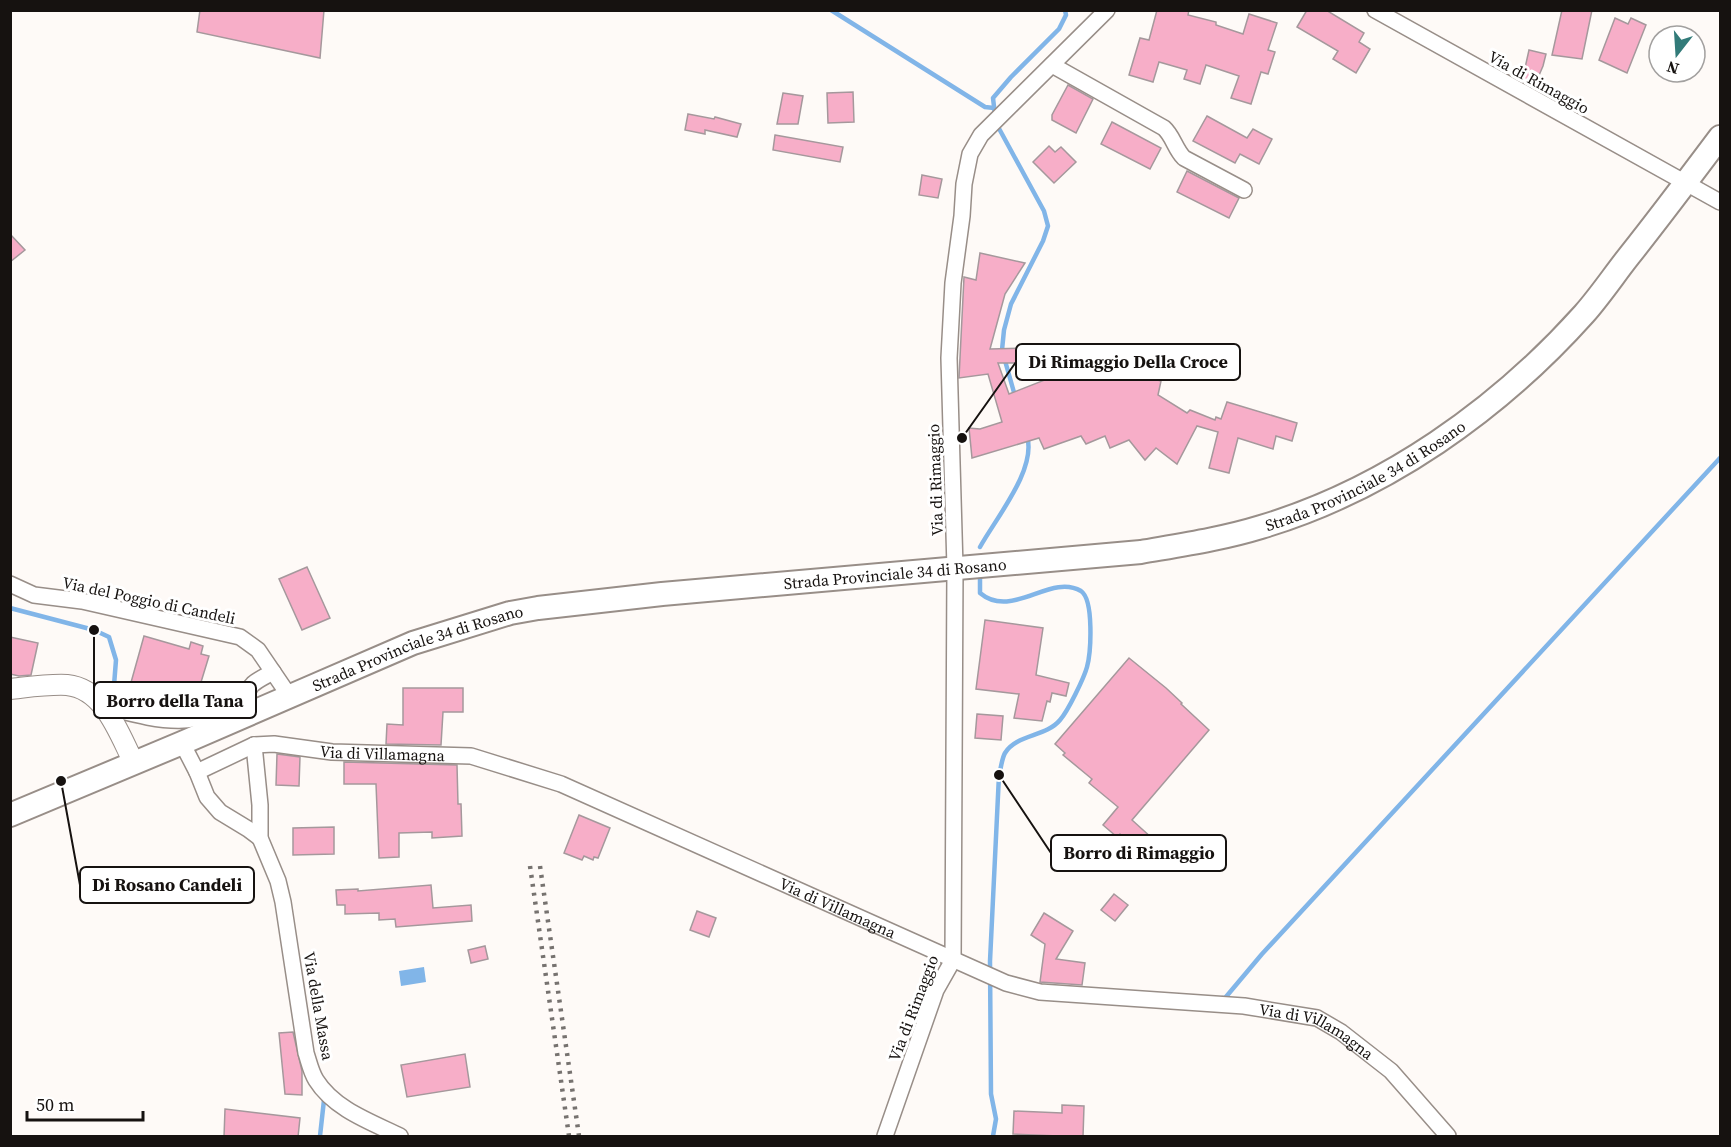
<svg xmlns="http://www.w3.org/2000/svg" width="1731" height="1147" font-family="'Source Serif 4',serif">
<rect width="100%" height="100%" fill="#fefaf7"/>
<polygon fill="#81b5e8" points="424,967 426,982 401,986 399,971"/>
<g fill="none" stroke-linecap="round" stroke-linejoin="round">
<g stroke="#81b5e8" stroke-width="4.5">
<polyline points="831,10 985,107 994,108"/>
<polyline points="995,115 993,98 1011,77 1059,29 1066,15 1065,10"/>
<polyline points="996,123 1044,211 1048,226 1043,241 1011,304 1004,330 1002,350 1015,396"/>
<path d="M980,547C996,518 1037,469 1027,436"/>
<path d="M980,577V593C1012,620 1050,573 1081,591C1094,600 1091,652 1087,667C1084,678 1068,711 1060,720C1046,737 1017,734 1005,753C1002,758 1001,768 999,775L990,961L991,1094L996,1119L993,1136"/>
<polyline points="10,608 94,630 109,637 116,660 113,698"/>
<polyline points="1222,998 1225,998 1262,954 1720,458"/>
<polyline points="320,1136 324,1100"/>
</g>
</g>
<g fill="#f7aec8" stroke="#a5989c" stroke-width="1.5">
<polygon points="200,10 324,10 320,58 197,32"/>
<polygon points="1157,10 1189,10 1188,15 1216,22 1216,25 1243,34 1249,14 1277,23 1268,50 1275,52 1268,74 1261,72 1251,104 1231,98 1239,76 1206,65 1200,84 1184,79 1187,70 1159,62 1153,82 1129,75 1140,38 1149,40"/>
<polygon points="1307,10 1326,10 1364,33 1359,42 1370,49 1356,73 1333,59 1338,51 1297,27"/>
<polygon points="1562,10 1592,10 1582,59 1552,55"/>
<polygon points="1615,18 1628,24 1631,18 1646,25 1627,73 1599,60"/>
<polygon points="1529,50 1546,54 1543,66 1534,87 1518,78 1523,67 1525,68"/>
<polygon points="1068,85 1093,99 1076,133 1052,120 1052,115"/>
<polygon points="853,92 854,122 828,123 827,93"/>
<polygon points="783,93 803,96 798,124 777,124"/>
<polygon points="688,114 714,119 715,117 741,124 737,137 705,130 705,134 685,130"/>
<polygon points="1207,116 1247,138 1253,129 1272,139 1259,164 1240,154 1235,163 1193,141"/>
<polygon points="1112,122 1161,148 1150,169 1101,144"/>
<polygon points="775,135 843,147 840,162 773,150"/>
<polygon points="1049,146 1055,152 1061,147 1076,162 1054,183 1033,162"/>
<polygon points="1187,171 1239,198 1229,218 1177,192"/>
<polygon points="922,175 942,179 938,198 919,195"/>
<polygon points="10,234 25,250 10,262"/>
<polygon points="980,253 1025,263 1005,294 990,349 1034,348 1034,363 998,363 1009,394 1093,361 1161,381 1158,395 1187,413 1190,410 1215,420 1216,417 1221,419 1227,402 1297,423 1292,441 1276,436 1273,449 1238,438 1229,473 1209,468 1218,432 1197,426 1177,464 1156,448 1145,460 1129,440 1110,448 1105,436 1086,444 1081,436 1044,449 1039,438 972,458 969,428 980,429 1002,422 988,374 959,378 964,277 976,280"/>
<polygon points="307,567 330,618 302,630 279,579"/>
<polygon points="985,620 1043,628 1036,675 1069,683 1066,696 1052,693 1050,702 1047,701 1042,721 1014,718 1019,694 976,689"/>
<polygon points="144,636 189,649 191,642 203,646 201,654 209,656 194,705 130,686"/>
<polygon points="10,637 38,643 31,675 19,676 10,674"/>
<polygon points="1129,658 1166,688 1182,703 1181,704 1209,730 1132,820 1153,839 1140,852 1120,834 1117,837 1103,825 1118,807 1089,783 1092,779 1063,755 1065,753 1055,744"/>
<polygon points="403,688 463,688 463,712 443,712 441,745 386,744 387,724 403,725"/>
<polygon points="977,714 1003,716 1001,740 975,738"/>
<polygon points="277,754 300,757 299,786 276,785"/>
<polygon points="344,762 457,765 458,804 461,804 462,836 432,838 432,832 399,833 399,857 379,858 376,784 344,784"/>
<polygon points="579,815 610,828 598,858 594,857 593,860 584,856 582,860 564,853"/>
<polygon points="334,827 334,854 293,855 293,828"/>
<polygon points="431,885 433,908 471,905 472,921 396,927 395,919 379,920 379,913 345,914 345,905 337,905 336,890 358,889 358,891"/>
<polygon points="1114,894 1128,905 1115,921 1101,910"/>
<polygon points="697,911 716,918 709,937 690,930"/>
<polygon points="1044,913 1073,931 1056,959 1085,963 1082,985 1040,982 1045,944 1031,935"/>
<polygon points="485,946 488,959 471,963 468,950"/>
<polygon points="293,1032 302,1071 302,1095 285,1094 279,1033"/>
<polygon points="465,1054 470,1087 407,1097 401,1065"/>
<polygon points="1062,1105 1084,1106 1083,1137 1013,1134 1014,1111 1062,1113"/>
<polygon points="225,1109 300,1118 298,1137 224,1137"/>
</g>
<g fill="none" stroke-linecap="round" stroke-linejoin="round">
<defs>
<g id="minor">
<polyline points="1375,10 1720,202"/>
<path d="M1052,65L1164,128C1173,136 1175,149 1184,158L1244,190"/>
<polyline points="10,584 34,595 82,601 240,637 258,650 290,697"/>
<path d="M105,707C154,719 196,733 241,698C246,695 249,688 253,684C259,679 266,676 273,672"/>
<polyline points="182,743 197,772 207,797 220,812 248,829 260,838"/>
<path d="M254,745L260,805V838L278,881L283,902L306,1053C309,1062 311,1072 316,1080C334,1109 371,1122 400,1136"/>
<path id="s1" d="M197,772L254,745L274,744L332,752L471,756L561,784L1006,983L1040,992L1244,1006L1317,1018L1341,1032L1391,1071L1448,1136"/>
<polyline points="885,1136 936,990 953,960 955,568 949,358 953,283 962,216 964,184 970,154 981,135 1107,10"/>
</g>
<path id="tertiary" d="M10,689C29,687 49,684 67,685C105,689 119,734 134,763"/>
<g id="secondary">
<path id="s2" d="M10,815L182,743L413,643L510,613L538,608L662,594L1141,552C1181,545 1222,539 1261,527C1385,490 1498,410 1584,314C1600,296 1614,275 1629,256C1660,217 1690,177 1720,137"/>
</g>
</defs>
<use href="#minor" stroke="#988e88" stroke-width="18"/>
<use href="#tertiary" stroke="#988e88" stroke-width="22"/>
<use href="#secondary" stroke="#988e88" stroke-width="26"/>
<use href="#minor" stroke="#fff" stroke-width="15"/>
<use href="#tertiary" stroke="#fff" stroke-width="20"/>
<use href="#secondary" stroke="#fff" stroke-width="22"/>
<g stroke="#76726f" stroke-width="4.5" stroke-dasharray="3 6" stroke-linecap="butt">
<polyline points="530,866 569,1136"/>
<polyline points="540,866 579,1136"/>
</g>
</g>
<g text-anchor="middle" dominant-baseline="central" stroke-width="6" stroke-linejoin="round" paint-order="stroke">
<g font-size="16" fill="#161210" stroke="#fff">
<text transform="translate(1539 82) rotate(29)">Via di Rimaggio</text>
<text stroke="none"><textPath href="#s2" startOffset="1413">Strada Provinciale 34 di Rosano</textPath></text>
<text transform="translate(935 480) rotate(-92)">Via di Rimaggio</text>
<text stroke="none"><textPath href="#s2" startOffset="927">Strada Provinciale 34 di Rosano</textPath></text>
<text transform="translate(149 600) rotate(12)">Via del Poggio di Candeli</text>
<text stroke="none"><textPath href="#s2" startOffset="441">Strada Provinciale 34 di Rosano</textPath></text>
<text stroke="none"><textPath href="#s1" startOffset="192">Via di Villamagna</textPath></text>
<text stroke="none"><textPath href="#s1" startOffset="678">Via di Villamagna</textPath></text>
<text transform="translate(319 1006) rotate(80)">Via della Massa</text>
<text transform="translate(913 1008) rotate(-69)">Via di Rimaggio</text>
<text stroke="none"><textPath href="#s1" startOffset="1180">Via di Villamagna</textPath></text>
</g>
</g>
<path fill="none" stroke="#161210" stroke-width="2" d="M962 438L1016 362M94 630L94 700M999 775L1051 853M61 781L80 885"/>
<g fill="#161210" stroke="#fff" stroke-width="2">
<circle cx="962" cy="438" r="6"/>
<circle cx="94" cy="630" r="6"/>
<circle cx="999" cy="775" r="6"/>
<circle cx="61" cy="781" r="6"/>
</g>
<g fill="#fff" stroke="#161210" stroke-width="2">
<rect x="1016" y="344" width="224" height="36" rx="6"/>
<rect x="94" y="682" width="162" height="36" rx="6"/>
<rect x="1051" y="835" width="175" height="36" rx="6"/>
<rect x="80" y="867" width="174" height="36" rx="6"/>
</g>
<g font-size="18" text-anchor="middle" font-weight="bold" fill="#161210">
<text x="1128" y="368">Di Rimaggio Della Croce</text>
<text x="175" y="707">Borro della Tana</text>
<text x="1139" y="859">Borro di Rimaggio</text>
<text x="167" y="891">Di Rosano Candeli</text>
</g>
<rect width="1731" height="1147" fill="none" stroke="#161210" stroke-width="24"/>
<g transform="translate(1677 54) rotate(197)"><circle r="28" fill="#ffffff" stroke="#a2a09f" stroke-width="1.5"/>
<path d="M0-4.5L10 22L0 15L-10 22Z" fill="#327b79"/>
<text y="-9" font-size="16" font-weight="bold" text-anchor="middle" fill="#161210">N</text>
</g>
<path d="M27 1111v9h116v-9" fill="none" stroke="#161210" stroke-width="3"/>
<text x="36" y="1111" font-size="18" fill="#161210" stroke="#ffffff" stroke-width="4.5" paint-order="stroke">50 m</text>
</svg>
